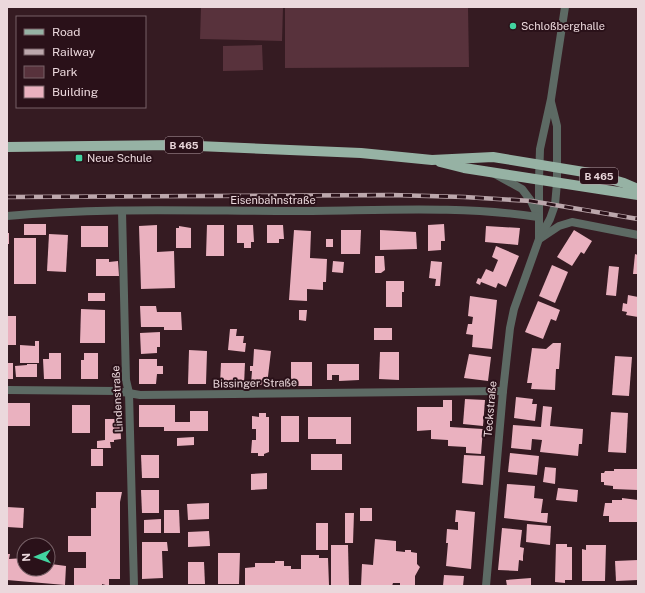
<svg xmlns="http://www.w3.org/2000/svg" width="645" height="593" font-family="'Public Sans',sans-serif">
<rect width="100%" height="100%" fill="#351b22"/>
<g fill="#58323c">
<polygon points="201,7 283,7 282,41 200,39"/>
<polygon points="285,7 468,7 469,67 285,68"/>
<polygon points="262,45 263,70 223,71 223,46"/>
</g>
<g fill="#eab1bf">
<rect x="24" y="224" width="22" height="11"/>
<polygon points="444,224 445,241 441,241 441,250 428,251 428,225"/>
<polygon points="157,225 157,252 174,251 175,288 141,289 139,226"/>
<polygon points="207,225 224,225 224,256 206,256"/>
<polygon points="237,225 253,225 254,242 251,242 251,248 244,248 244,243 237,243"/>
<polygon points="267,225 283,225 284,239 279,239 279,243 267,243"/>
<rect x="81" y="226" width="27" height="21"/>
<polygon points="179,226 191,228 191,248 176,248 176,228 179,228"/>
<polygon points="486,226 520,228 518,245 485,242"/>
<polygon points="294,230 311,231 310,258 327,259 326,282 323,282 323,290 307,289 307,301 289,300"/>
<polygon points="341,230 361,230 360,254 341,254"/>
<polygon points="380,230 416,232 417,249 380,250"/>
<polygon points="574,230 592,241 584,254 581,252 572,266 557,257"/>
<rect x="7" y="233" width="2" height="11"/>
<polygon points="49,234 68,235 66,272 47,271"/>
<rect x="14" y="238" width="22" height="46"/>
<rect x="326" y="239" width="7" height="8"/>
<polygon points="496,246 519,256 506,287 498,283 496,288 481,282 480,285 476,283 478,278 481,279 486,269 493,272 498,260 492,257"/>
<polygon points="635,254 638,255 638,274 633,274"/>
<polygon points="375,256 384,256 385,270 381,273 375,273"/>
<polygon points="96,259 109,259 109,262 118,261 119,276 96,276"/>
<polygon points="333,261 344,262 343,273 332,272"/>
<polygon points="431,261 442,262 440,286 435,286 436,279 429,278"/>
<polygon points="552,265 568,272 555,303 539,296"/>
<polygon points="609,266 619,267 616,296 606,295"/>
<polygon points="386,281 404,281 404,292 402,292 402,307 386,307"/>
<rect x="88" y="293" width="17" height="8"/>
<polygon points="628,295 638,297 638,317 626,315 627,312 622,311 623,303 627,304"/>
<polygon points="470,296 497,300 492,349 472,347 473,335 466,334 468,324 472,324 473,317 468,316"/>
<polygon points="538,301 560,310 556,321 551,319 543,339 525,332"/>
<polygon points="140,306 156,306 157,312 181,312 182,330 164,330 164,327 141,327"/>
<polygon points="81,309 105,310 105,343 80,343"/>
<polygon points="299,310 307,310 306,321 299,320"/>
<rect x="7" y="316" width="9" height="29"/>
<rect x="374" y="328" width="18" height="12"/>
<polygon points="230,329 237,329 236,336 244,336 243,343 246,343 245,352 228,350"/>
<polygon points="160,332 160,347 157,347 157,353 141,354 140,333"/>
<polygon points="35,341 39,341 39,363 20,363 20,345 35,346"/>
<polygon points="553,343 561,343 559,369 556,369 555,390 531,389 532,383 527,383 532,348 546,349"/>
<polygon points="254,349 271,351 267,385 251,384 252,371 250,371 250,366 253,366"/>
<polygon points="189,350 207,351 206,384 188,384"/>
<polygon points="380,352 399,352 399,380 379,379"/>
<polygon points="49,353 61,353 61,379 44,379 43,359 49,359"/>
<polygon points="84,353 98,353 98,379 81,379 81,360 84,360"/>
<polygon points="469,354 491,357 488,381 464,378"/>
<polygon points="615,356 632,357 629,396 612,395"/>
<polygon points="139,359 157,359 157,366 163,366 163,374 157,374 156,384 139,384"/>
<rect x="291" y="362" width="21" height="24"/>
<rect x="7" y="363" width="6" height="16"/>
<polygon points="221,363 245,363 244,385 220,384"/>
<polygon points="27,364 37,364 37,377 16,377 15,366 27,365"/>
<polygon points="327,364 359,364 359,380 339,381 339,375 332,375 332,380 327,380"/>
<polygon points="516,397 533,399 532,404 537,404 535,421 514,418"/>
<polygon points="465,399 485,400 483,426 463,424"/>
<polygon points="443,400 452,400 452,421 450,421 450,427 483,429 481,454 466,453 466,447 448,446 448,440 431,439 431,430 417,431 417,407 443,407"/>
<rect x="7" y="403" width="23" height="23"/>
<rect x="72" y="405" width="18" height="28"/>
<polygon points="139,405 175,405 175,422 190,422 190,411 208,411 208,431 164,431 164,427 139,427"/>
<polygon points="543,406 552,407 550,426 583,429 582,444 579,444 578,456 540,452 542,440 532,439 531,450 511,448 513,425 541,427"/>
<polygon points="611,412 628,413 626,453 608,452"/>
<polygon points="259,413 266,413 266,417 269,417 269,452 264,454 264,456 258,456 258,453 251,453 252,440 256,440 256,429 252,429 252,416 259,417"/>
<rect x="281" y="416" width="18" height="26"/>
<polygon points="308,417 351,417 351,444 336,444 336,439 308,439"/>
<polygon points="105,419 120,419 121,439 114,440 114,442 110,442 111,448 97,448 97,441 105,440"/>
<polygon points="194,437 194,445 177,446 177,438"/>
<rect x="91" y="449" width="12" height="17"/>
<polygon points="510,453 539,456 537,475 508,472"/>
<rect x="311" y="454" width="31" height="16"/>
<polygon points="141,455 159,455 159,478 142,478"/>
<polygon points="464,455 485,456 483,485 462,483"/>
<polygon points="545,467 556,468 555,484 543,482"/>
<polygon points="614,469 638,469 638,490 613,489 613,486 604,485 604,482 601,482 601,473 604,473 605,471 614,471"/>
<polygon points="267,473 267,489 251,490 251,474"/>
<polygon points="507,484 535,486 534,498 543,499 541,513 548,513 547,523 504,518"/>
<polygon points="558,488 578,490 577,502 556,500"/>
<polygon points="141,490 159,490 159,513 142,513"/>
<polygon points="96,492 122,492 120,502 120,579 109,579 109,586 102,584 102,586 74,586 74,568 86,568 86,552 68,552 68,536 91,536 91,508 96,508"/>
<polygon points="622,498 638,500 638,522 609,522 609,516 603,516 605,503 612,503 612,500 622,500"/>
<polygon points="209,503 209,519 188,520 187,504"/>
<polygon points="7,507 24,508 23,528 7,527"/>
<rect x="360" y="508" width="12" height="13"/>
<polygon points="164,510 179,510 180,533 164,533"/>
<polygon points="456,510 475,512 471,569 446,566 448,543 446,543 447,529 458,530 458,522 455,522"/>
<polygon points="345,513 354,513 353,543 345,543"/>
<polygon points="161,519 161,533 144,533 144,520"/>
<rect x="316" y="523" width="12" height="27"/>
<polygon points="527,524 551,526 550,545 526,542"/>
<polygon points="502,528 522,530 520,547 524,548 523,556 523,561 519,560 518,571 498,570"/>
<polygon points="209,531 210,546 188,547 188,532"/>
<polygon points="375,539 396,541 396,551 405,552 405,550 411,550 411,552 417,553 417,564 420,567 415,576 415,585 400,586 400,583 393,583 392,586 361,586 362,564 373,565"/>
<polygon points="142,542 167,542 168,551 162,551 163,578 142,579"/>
<polygon points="556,544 567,544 567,547 572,547 572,580 565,580 565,583 555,582"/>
<polygon points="331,545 348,545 349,586 331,586"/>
<polygon points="586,545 606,545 605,581 582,581 582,549 586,550"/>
<polygon points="48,547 52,547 51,564 66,566 65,585 7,580 7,554 10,554 9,559 24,558 24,569 48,569"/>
<polygon points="218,553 240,553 239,584 218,584"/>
<polygon points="301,555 319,555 319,558 328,558 329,585 245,586 245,568 255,567 255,563 275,563 275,561 284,561 284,566 291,566 291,569 301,569"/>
<polygon points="638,560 638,580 616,581 615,561"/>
<polygon points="188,562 204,562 205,584 188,584"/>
<polygon points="444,575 464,576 463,586 443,586"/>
<polygon points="531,578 531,586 507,586 506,580"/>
</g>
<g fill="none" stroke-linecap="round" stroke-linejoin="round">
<g stroke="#5d6a64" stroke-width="8">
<polyline points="493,173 522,189 531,201 538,217"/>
<polyline points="539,179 539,238"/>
<polyline points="122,211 126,380 129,393 134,586"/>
<path d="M7,216C102,207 199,211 294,211C375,211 458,205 538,217"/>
<polyline points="541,238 559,226 572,222 638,235"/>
<polyline points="7,390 117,391 140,395 503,391"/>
<polyline points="486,586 503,391 510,328 514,309 539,239 550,219 555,205 557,183"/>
</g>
<g stroke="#5d6a64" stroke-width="8">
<polyline points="551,102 557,126 557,183"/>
<polyline points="539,179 540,149 551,99 565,7"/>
</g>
<g stroke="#96b2a4" stroke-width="10">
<polyline points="7,147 175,145 361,153 432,160 493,157 590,173 624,183 638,189"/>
<polyline points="440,162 464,168 638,195"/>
</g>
<defs>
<polyline id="rail" points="7,197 392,195 464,197 531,201 638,219"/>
</defs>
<use href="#rail" stroke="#bca7ac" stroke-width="4.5"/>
<use href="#rail" stroke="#2a1119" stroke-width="3" stroke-dasharray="9" stroke-linecap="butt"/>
</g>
<g fill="#42d4a0" stroke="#2a1119" stroke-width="1.5">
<circle cx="513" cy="26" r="4"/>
<rect x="75" y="154" width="8" height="8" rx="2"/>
</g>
<g text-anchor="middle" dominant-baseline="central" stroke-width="4" stroke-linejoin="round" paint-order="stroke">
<g fill="#2a1119" stroke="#b19ca2" stroke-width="1">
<rect x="165" y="137" width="38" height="16" rx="3"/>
<rect x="580" y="168" width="38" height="16" rx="3"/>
</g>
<g font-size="10" font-weight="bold" fill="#ebd8dc">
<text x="184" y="145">B 465</text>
<text x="599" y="176">B 465</text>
</g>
<g font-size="11" fill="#ebd8dc" stroke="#2a1119" text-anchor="start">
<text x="521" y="26">Schloßberghalle</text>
<text x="87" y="158">Neue Schule</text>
</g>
<g font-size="11" fill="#ebd8dc" stroke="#2a1119">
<text x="273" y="200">Eisenbahnstraße</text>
<text transform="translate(255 383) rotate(-1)">Bissinger Straße</text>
<text transform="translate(117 399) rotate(-93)">Lindenstraße</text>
<text transform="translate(490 409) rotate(-85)">Teckstraße</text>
</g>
</g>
<rect width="645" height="593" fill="none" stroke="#ebd8dc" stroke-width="16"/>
<rect x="16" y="16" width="130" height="92" fill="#2a1119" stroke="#776167"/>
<rect x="24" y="29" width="20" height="6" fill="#96b2a4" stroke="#776167"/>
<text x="52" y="36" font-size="12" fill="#ebd8dc">Road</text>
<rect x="24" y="49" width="20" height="6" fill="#bca7ac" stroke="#776167"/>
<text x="52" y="56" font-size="12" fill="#ebd8dc">Railway</text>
<rect x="24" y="66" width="20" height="12" fill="#58323c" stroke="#776167"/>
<text x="52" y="76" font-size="12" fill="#ebd8dc">Park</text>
<rect x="24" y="86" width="20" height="12" fill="#eab1bf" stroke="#776167"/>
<text x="52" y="96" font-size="12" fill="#ebd8dc">Building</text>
<g transform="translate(36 557) rotate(268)"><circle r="19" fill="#2a1119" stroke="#776167"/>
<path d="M0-3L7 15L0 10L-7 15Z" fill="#42d4a0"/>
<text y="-6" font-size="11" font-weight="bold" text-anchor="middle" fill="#ebd8dc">N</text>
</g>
</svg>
